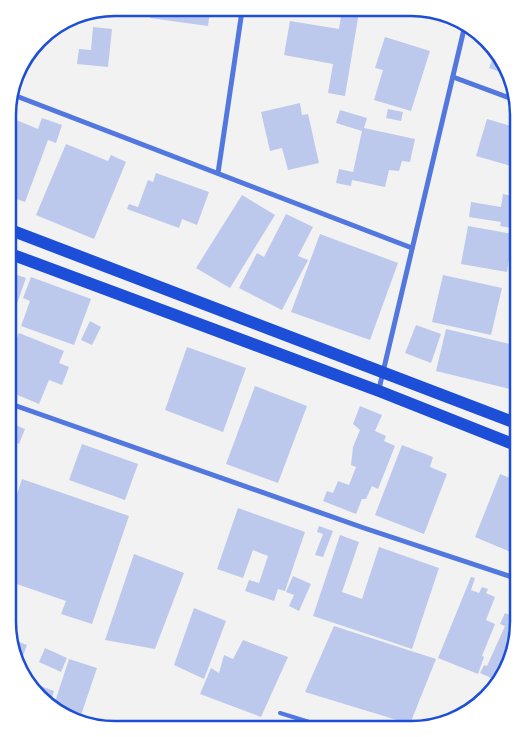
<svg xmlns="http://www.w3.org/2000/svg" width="526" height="737" font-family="'Archivo Narrow',sans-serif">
<rect width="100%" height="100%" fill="#f2f2f2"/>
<g fill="#bdc9ec">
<polygon points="296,10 327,10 326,16 296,12"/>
<polygon points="342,10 359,12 345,96 328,93 333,64 284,55 290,21 339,29"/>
<polygon points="210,11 208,26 150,18 151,12"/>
<polygon points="93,27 112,29 108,67 77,64 79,49 91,50"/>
<polygon points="385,37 430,51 411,111 374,100 383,70 375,68"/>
<polygon points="495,52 508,68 509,75 489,68"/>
<polygon points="300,103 302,115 308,114 319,163 288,170 282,148 270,151 261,112"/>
<polygon points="388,109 403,112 401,121 386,118"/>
<polygon points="340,110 367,118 364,128 415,139 410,162 402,161 399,171 389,170 385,187 352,180 351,186 336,183 339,169 353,172 362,131 336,123"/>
<polygon points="42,118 62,125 56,143 48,140 25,202 8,196 8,135 14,119 38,129"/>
<polygon points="487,119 518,128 518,168 476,156"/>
<polygon points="66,144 108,161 111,155 126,162 94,239 36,215"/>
<polygon points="156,173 209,192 197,225 182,219 179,228 127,209 129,204 138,207 148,180 153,182"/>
<polygon points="503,194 518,197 518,217 514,216 512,228 500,226 501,222 469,217 471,202 501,207"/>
<polygon points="242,195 275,215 230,288 196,268"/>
<polygon points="286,214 313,227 298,256 308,260 282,310 239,288 257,253 264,257"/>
<polygon points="468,226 513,234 507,272 461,264"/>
<polygon points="320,234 398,263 370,340 291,312"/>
<polygon points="8,272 26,278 8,329"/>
<polygon points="443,275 502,288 491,335 432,322"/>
<polygon points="31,277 91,299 74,345 21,326 30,301 23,298"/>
<polygon points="90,321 101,327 92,345 81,340"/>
<polygon points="416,325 441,334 431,363 405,353"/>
<polygon points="446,329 518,346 518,391 436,371"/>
<polygon points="19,333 64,351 59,363 69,367 62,385 49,380 39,404 8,391 14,376 8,373 8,360"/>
<polygon points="187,347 246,368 223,432 165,410"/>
<polygon points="255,386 307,406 278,483 226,464"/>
<polygon points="360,406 382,415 375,431 386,436 384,441 395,446 378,489 372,486 366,499 362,499 356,514 323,501 327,491 333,493 338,481 349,485 356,467 351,465 353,447 360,430 353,424"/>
<polygon points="8,422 25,429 19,444 8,440"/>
<polygon points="82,444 138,464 125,500 69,480"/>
<polygon points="402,445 433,457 430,467 447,474 424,534 375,515"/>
<polygon points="500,474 518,481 518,555 475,537"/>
<polygon points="22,479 129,516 92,624 61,614 66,601 8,581 8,521"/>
<polygon points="238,508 305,532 285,591 278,589 274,601 245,591 249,580 259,583 268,556 253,550 243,578 217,569"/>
<polygon points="319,526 333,531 323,557 315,555 323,534 317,532"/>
<polygon points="340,535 359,542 342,592 362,599 379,547 439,568 412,649 313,616"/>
<polygon points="134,554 184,573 155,649 105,640"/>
<polygon points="293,576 311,584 299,611 289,606 294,595 286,592"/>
<polygon points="471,577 475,578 471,590 479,593 482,587 488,589 486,593 495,597 486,620 495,624 482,656 484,657 478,674 438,658"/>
<polygon points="194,608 226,621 204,679 174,665"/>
<polygon points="505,613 518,619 518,629 500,682 480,673 484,665 487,666 505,626 500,624"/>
<polygon points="334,626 436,659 410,724 305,692"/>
<polygon points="11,639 27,645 18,669 15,656"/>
<polygon points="243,640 288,657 261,717 200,694 211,668 219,673 224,655 233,659"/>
<polygon points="45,648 67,658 61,672 39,662"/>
<polygon points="69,659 97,668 80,718 53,708"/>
<polygon points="35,684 54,691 49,707 34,688"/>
</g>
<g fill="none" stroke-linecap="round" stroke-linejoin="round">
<polyline stroke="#5277de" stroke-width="4" points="280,713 332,729"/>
<g stroke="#5277de" stroke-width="5">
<polyline points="453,77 515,100"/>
<polyline points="11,94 412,248"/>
<polyline points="218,173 242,11"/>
<polyline points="379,389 465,25"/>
<polyline points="8,403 364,528 518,579"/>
</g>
<g stroke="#1d4ed8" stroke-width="12">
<polyline points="8,229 518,424"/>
<polyline points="8,253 379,391 518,446"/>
</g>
</g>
<path d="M0 0H526V737H0ZM115 16H411A99 99 0 0 1 510 115V622A99 99 0 0 1 411 721H115A99 99 0 0 1 16 622V115A99 99 0 0 1 115 16Z" fill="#fff" fill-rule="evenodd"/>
<path fill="none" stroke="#1d4ed8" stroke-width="2.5" d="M115 16H411A99 99 0 0 1 510 115V622A99 99 0 0 1 411 721H115A99 99 0 0 1 16 622V115A99 99 0 0 1 115 16Z"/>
</svg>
